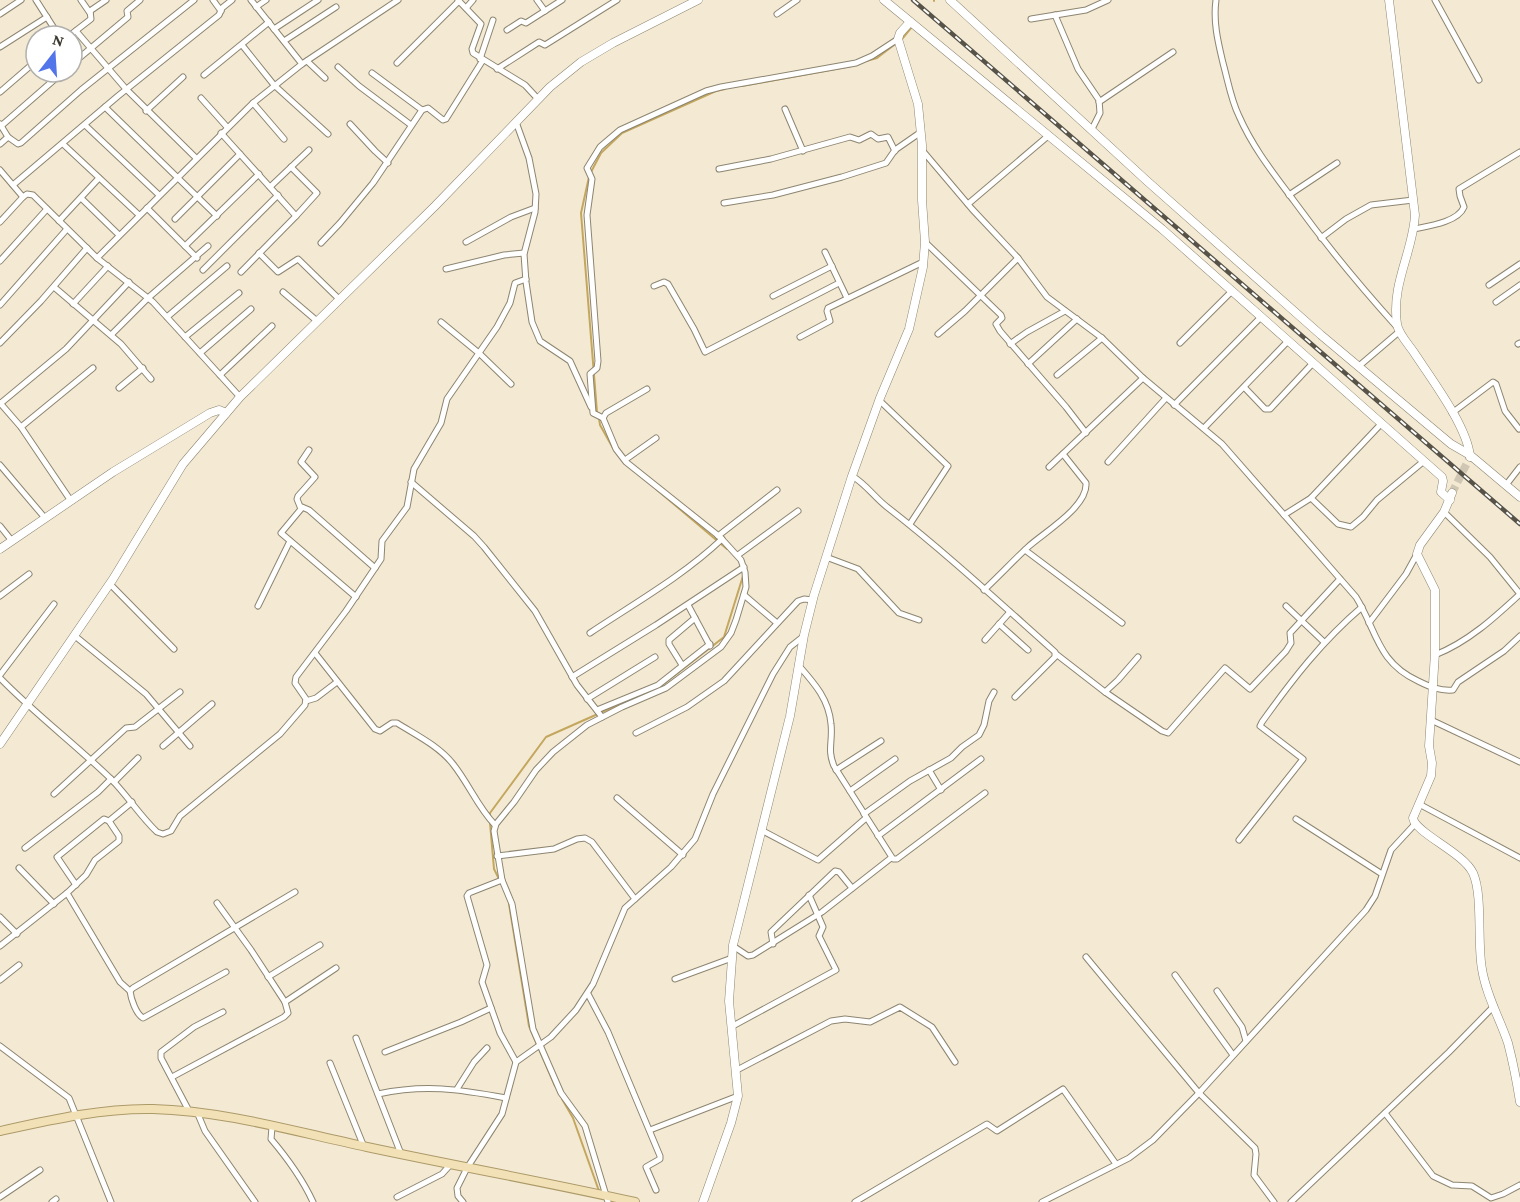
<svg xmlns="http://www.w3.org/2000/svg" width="1520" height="1202" font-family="'Crimson Pro',serif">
<rect width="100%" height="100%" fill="#f4ead4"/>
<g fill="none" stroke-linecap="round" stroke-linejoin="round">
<g stroke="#c4a75e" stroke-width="2">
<polyline points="934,1 934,0"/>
<polyline points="902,39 911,28"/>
<polyline points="866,61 877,58 894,45"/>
<polyline points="742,86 852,66"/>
<polyline points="591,172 601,153 622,133 716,91 725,89"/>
<polyline points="589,177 581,213 597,412"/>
<polyline points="599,418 600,425 614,450"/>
<polyline points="656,489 727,549"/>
<polyline points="661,686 724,637 743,576"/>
<polyline points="490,817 490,813 546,737 645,693"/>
<polyline points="490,823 494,869 499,879"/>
<polyline points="509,904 529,1026 555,1086"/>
<polyline points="562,1099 573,1118 599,1191"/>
</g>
<polyline stroke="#cfc7b3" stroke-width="8" stroke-dasharray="8 4" stroke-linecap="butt" points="1452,493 1469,459"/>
<defs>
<g id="street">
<polyline points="36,0 59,36"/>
<polyline points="81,0 90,13"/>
<polyline points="213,0 221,11"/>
<polyline points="251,0 302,64"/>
<polyline points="458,0 481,24 472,49 473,53 525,85 538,99"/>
<polyline points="537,0 545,11"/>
<path d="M1216,0C1213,22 1218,42 1223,63C1228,81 1231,100 1239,116C1253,148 1274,174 1294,201C1326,245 1360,286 1396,326"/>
<polyline points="1435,0 1479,80"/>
<polyline points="256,7 266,0"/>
<polyline points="466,8 473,0"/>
<polyline points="0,14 21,0"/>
<polyline points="777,14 797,0"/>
<polyline points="1055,15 1078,69 1099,100 1100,113 1092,129"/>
<polyline points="1031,19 1086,10 1108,0"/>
<polyline points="274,29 318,0"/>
<polyline points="507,30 521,21 526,23 562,0"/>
<polyline points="76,31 126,89 196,158"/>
<polyline points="69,36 91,19 90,11 106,0"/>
<polyline points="284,41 336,7"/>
<polyline points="242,45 274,85 328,134"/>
<polyline points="0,47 47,17"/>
<polyline points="480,59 493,20"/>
<polyline points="307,61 325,78"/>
<polyline points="397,63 459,1"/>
<polyline points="72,64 128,17 127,11 140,0"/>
<polyline points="338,67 359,86 411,125"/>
<polyline points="497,69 539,42 545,45 617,0"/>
<polyline points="372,73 422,110"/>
<polyline points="204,75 269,22"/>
<polyline points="0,92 36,61"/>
<polyline points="201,98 227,127"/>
<polyline points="1099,102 1173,52"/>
<polyline points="253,103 284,139"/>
<polyline points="105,107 217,216"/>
<polyline points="785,109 803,151"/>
<polyline points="146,111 183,77"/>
<polyline points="516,122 529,158 536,194 535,212 524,254 526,282 532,322 540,341 570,361 591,407"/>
<polyline points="350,124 375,151 388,163"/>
<polyline points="85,125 159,195"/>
<polyline points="1,126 63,72"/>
<polyline points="221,133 296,216 241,272"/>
<polyline points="8,137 18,144 21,143 81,90 194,0"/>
<polyline points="0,144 8,137 0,124"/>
<polyline points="63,144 139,215"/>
<path d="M922,150L972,209L1018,258L1047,297L1102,338L1143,378L1222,444L1356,597C1377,631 1377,662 1418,681C1430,687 1440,691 1453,690L1458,682L1504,651L1520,636"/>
<polyline points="291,167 317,193 296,216"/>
<polyline points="719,169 771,159 850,137 859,140 871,134 878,139 888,137 895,151"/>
<polyline points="0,170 23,197 27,194 33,195 97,258 153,302 240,397"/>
<polyline points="13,185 118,96 219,15 222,8 232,0"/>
<polyline points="270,187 309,150"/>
<polyline points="1289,195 1337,163"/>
<polyline points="81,198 119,235"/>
<polyline points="724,203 773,195 842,177 886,163 895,150 921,132"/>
<polyline points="968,204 1048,136"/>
<polyline points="147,208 197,258"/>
<polyline points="175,219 240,154"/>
<polyline points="59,221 99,178"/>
<polyline points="0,222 23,197"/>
<path d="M1414,229C1429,226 1458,222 1464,207L1460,196L1459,189L1520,152"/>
<polyline points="1321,238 1346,219 1371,205 1413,200"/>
<polyline points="466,242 511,217 535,208"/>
<polyline points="925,242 1001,315 1002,318 996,324 1000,331 1066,407 1086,433"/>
<polyline points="321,243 340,223 373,183 422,110 428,108 443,120 446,119 483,60"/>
<polyline points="185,246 259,174"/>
<polyline points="825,252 847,298"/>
<polyline points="259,253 278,272 298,259 339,299"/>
<polyline points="97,258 253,103 302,64 398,0"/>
<polyline points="0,261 47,209"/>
<polyline points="446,269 504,255 524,253"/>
<polyline points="203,270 278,195"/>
<polyline points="1489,285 1520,264"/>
<polyline points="654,286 664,282 668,284 694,329 705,352 839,283"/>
<polyline points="54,287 121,344 151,379"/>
<polyline points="283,292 317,321"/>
<polyline points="773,296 832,266"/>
<polyline points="1496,302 1520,285"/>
<polyline points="73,304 108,266"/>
<polyline points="0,305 67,229"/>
<polyline points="167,317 227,266"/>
<polyline points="441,322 480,354 511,384"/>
<polyline points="938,334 965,311 1018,258"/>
<polyline points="111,335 148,298 208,246"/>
<polyline points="185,337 239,293"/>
<polyline points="800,337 830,321 827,311 828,308 923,262"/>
<polyline points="0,343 41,301 87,248"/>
<polyline points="1180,343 1232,291"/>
<polyline points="1010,344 1027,332 1065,311"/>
<polyline points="1518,344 1520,343"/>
<polyline points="200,353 251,309"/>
<polyline points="1028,364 1077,319"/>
<polyline points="1359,366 1400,331"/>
<polyline points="220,375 272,326"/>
<polyline points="1057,375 1102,338"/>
<polyline points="1244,387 1265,409 1270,409 1313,363"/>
<polyline points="119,388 143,368"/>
<polyline points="879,400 948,466 910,524"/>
<polyline points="0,403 21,427 71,501"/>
<polyline points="1,403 66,349 129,282"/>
<polyline points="1174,405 1261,317"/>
<polyline points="1452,413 1493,382 1496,384 1505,411 1519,429"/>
<polyline points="603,418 606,413 647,389"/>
<polyline points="21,427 93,368"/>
<polyline points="1204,428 1288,341"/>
<polyline points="309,450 301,462 315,477 298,496 297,499 301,509 281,533 356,597"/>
<polyline points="625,460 656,438"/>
<polyline points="1108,462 1166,398"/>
<polyline points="0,465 45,518"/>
<polyline points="1049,467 1143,378"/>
<path d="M852,476C866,484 874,497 887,507C945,552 1000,603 1055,652V657L1015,697"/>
<polyline points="411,482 474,536 484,547 535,611 577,685 602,717"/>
<polyline points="1506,485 1520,467"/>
<polyline points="1311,498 1338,524 1351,527 1363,517 1377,500 1424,461"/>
<polyline points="302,507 309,510 375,568"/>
<polyline points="1444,512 1490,557 1520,594"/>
<polyline points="1284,515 1311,498 1381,424"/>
<polyline points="0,526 12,541"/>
<polyline points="718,536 777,490"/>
<polyline points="1025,550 1122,623"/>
<polyline points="738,555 798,511"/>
<polyline points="826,557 858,569 899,613 919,620"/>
<polyline points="110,584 174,649"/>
<path d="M984,590C999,576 1013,561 1028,547C1043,533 1088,507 1086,483L1063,454"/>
<polyline points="744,595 777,623"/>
<polyline points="0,596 29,574"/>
<polyline points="688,605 710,646"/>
<polyline points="258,606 290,541"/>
<polyline points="1286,606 1324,642"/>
<polyline points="1369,623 1406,574 1417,554"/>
<polyline points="999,624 1028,650"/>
<path d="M590,633C635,603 683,576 722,539"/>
<polyline points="75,636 146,694 190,746"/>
<polyline points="985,640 1010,612"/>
<path d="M315,653L375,729L380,731L392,723H397C416,735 439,746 453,764C469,784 477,806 495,825"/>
<polyline points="1056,654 1105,692 1162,731 1168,733 1225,668 1250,689 1286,651 1291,643 1290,633 1340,579"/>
<path d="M1435,655C1468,642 1494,618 1520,594"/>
<polyline points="682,665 669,644 669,640 695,618"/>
<path d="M800,667C815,684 829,700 831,724C833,741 827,750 834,766L893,859H897L985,793"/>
<polyline points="0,675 54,604"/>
<polyline points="572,677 656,625 744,567"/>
<path d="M0,678C35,714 75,744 111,779C127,795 140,816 157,832L163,834L171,831L180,816L280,734L305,705L306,699L295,683L296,677L346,611L381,559L382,541L407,507L414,469L441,423L447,399L497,327L510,303L515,283L526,279"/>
<polyline points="1105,692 1118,680 1138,657"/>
<polyline points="587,699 655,657"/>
<polyline points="306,701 316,698 337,682"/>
<polyline points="597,710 658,685 710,644"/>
<polyline points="1431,720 1520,762"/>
<polyline points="636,733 687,707 724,681 798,601 804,599 813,600"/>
<polyline points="163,746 212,704"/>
<polyline points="836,770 881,741"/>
<polyline points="929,770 941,790"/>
<polyline points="114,782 138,758"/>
<polyline points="850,791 895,759"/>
<polyline points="54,794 126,728 135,727 180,692"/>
<polyline points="617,798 683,855"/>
<polyline points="1419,804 1520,858"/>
<polyline points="864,814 910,781 951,758 962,747 979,735 984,725 989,701 994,692"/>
<polyline points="1296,819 1382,874"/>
<polyline points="763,831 818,860 866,818"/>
<polyline points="878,836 981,759"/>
<path d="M1239,840L1303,759L1260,726L1262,722C1292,680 1322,641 1362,607"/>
<polyline points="25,848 98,792 111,779"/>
<polyline points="497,856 554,849 577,839 585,838 592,842 635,899"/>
<polyline points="19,868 54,904"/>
<polyline points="502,880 469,893 467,896 487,965 482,982 500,1033 516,1062"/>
<polyline points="76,885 57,857 104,819 109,821"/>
<polyline points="67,893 120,982 130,991"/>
<polyline points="0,917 17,934"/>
<polyline points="773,944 771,932 835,871 839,872 852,888"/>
<polyline points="0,946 67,893 86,875 95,860 119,841 119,836 109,821 132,802"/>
<polyline points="733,946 748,956 753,955 822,912 891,858"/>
<polyline points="1086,957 1199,1093 1255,1148 1256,1154 1254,1175 1274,1202"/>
<path d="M226,972L143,1018C136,1014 131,999 130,991L133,988L295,892"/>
<polyline points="1175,975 1233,1055"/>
<polyline points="268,977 320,945"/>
<polyline points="675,979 732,958"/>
<polyline points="0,980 19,965"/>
<polyline points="1217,991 1242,1027 1246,1041"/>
<polyline points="588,994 608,1032 660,1156 660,1159 646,1167 656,1190"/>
<polyline points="285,1002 336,968"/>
<polyline points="731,1027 836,970 819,936 823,927 809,895"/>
<polyline points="356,1038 401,1154"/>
<polyline points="0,1046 69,1098 111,1202"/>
<polyline points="385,1052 461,1022 491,1008"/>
<polyline points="330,1063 364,1147"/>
<polyline points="737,1070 831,1021 845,1019 870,1022 900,1007 932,1027 955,1062"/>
<polyline points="172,1077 284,1017 288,1013 285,1002 251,950 217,903"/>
<polyline points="457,1089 474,1062 487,1048"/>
<path d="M378,1094C425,1084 458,1089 506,1098"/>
<polyline points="189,1111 161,1058 161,1052 194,1027 223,1012"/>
<polyline points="197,1112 205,1131 255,1202"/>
<polyline points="1385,1113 1433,1176 1452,1185 1472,1186 1491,1198 1503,1194 1520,1185"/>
<path d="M272,1127L271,1139C288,1159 302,1178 313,1202"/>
<polyline points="650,1130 738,1096"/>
<polyline points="0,1197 40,1170"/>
<polyline points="397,1197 442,1174 451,1164"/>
<polyline points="52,1202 56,1199"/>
<polyline points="463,1202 458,1196 457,1188 467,1168 502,1114 516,1062 551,1037 576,1010 593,984 625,908 671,867 695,839 713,794 773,674 790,647 804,636"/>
<polyline points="608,1202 585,1126 561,1093 533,1029 512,904 502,880 494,831 496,824 514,802 536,770 553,752 587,725 622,707 666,688 721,647 731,633 736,620 746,587 745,572 741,560 720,537 626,462 616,449 603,418 593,413 590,374 597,368 598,361 587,215 592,179 587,168 600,147 620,130 706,91 721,87 856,63 872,56 898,39"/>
<polyline points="855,1202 987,1124 997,1131 1063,1089 1116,1164"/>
<polyline points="1042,1202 1129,1158 1153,1140 1199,1093 1366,910 1375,896 1391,850 1415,824"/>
<polyline points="1291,1202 1449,1052 1494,1006"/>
</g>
<g id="secondary">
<polyline points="884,0 1162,229 1442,477 1443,481 1441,492 1450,500"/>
<polyline points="950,0 1147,181 1321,335 1439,434 1451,444 1470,455 1520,497"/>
<path d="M1389,0L1415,215C1413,252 1391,284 1397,324C1398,333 1408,344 1413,351C1430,377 1468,427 1470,457"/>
<path d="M1452,493L1444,512L1420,545L1417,554L1435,590V653L1429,746L1432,763L1431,776L1413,818C1415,833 1463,852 1473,873C1483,895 1477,943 1482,969C1486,995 1500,1019 1508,1043C1513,1062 1517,1083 1520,1102"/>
<polyline points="0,549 113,472 210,413 219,410 226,413"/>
<polyline points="0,744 113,579 183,464 240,397 435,206 550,87 581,62 613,43 698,0"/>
<polyline points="703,1202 731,1123 738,1096 729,1001 733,945 790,716 804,635 814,595 852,476 880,398 909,329 923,267 925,242 922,200 922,145 918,104 898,39 900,33 910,22"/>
</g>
<path id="primary" d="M0,1131C50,1120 102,1108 153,1109C226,1111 296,1132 367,1147C456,1166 546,1182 635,1202"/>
</defs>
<use href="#street" stroke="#8d8571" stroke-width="7"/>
<use href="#secondary" stroke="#8d8571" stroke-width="9"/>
<use href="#primary" stroke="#ad9a69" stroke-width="10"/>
<use href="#street" stroke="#fff" stroke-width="5"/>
<use href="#secondary" stroke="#fff" stroke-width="8"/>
<use href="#primary" stroke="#f2e1b7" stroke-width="8"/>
<defs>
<polyline id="rail" points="913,0 1520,524"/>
</defs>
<use href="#rail" stroke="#575348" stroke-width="4.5"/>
<use href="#rail" stroke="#fff" stroke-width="2" stroke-dasharray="7" stroke-linecap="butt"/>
</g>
<g transform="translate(54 54) rotate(17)"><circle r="28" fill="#ffffff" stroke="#b1b0ad" stroke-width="1.5"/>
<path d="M0-4.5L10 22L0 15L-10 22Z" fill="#5375ea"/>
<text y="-9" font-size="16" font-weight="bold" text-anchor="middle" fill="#3d3a31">N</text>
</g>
</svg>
